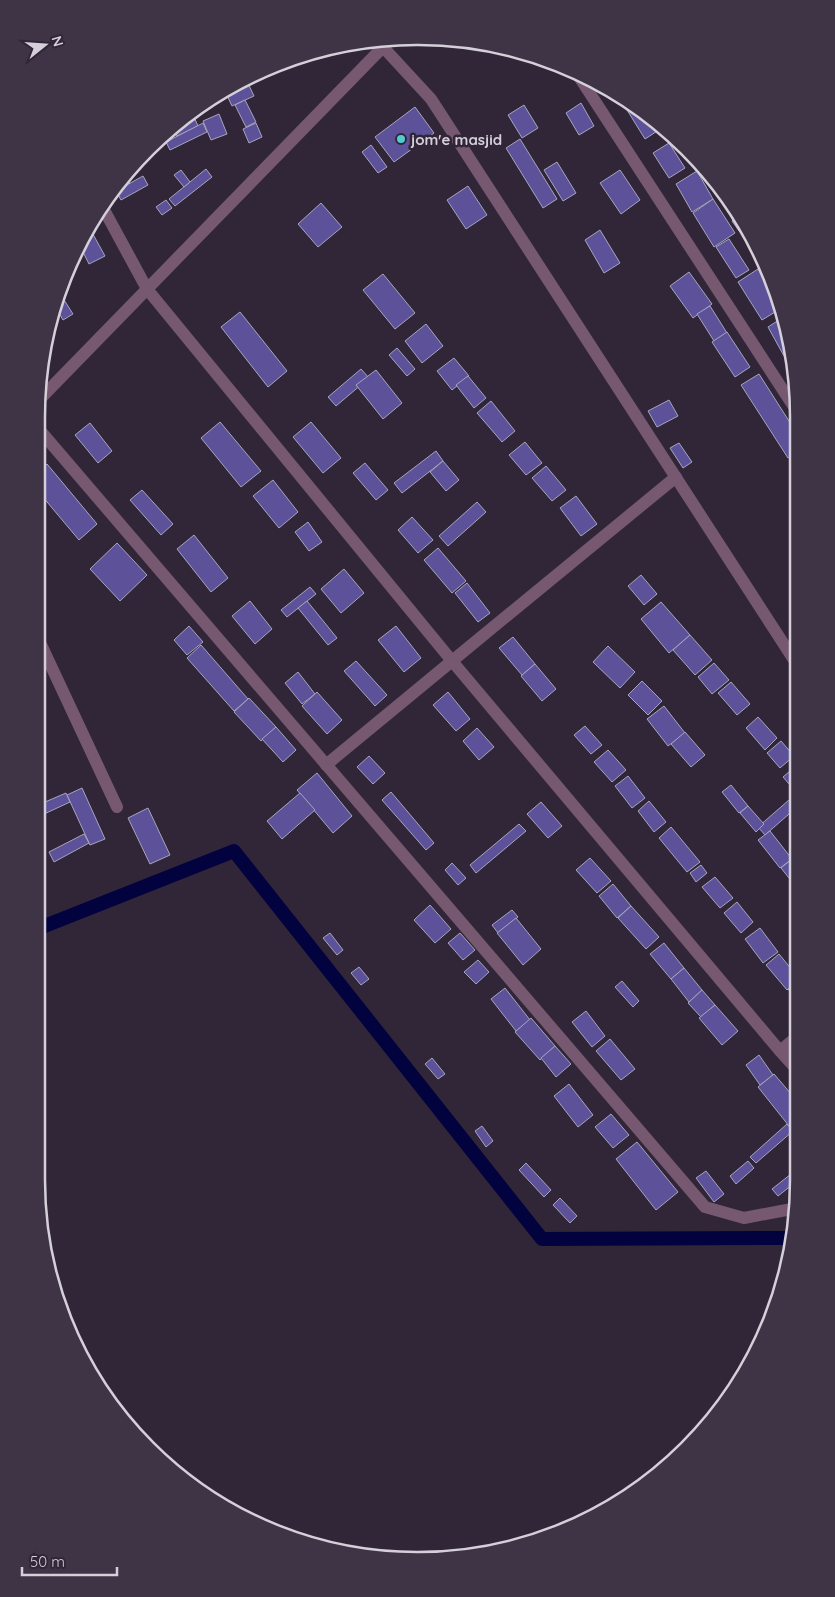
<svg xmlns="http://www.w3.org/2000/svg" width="835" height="1597" font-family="Quicksand,sans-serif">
<rect width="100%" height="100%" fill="#312638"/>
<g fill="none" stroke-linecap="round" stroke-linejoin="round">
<polyline stroke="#02023f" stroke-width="14" points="37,929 234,851 542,1239 792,1238"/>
</g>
<g fill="#5d5299" stroke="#a6a5bd">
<polygon points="246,79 254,96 232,106 224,89"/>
<polygon points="619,97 659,124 662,128 645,139"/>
<polygon points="245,100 256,122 246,127 235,105"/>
<polygon points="581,103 594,126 579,135 566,113"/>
<polygon points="524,105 538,128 522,138 508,115"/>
<polygon points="415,107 434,133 394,162 375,137"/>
<polygon points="219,114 227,134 211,140 203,121"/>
<polygon points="194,117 198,126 177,136 173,127"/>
<polygon points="203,123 207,132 170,150 166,142"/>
<polygon points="256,123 262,137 249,143 243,129"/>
<polygon points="520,139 557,199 543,208 506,148"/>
<polygon points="669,143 685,168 669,178 653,153"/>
<polygon points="371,145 387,167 378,173 362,152"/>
<polygon points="557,162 576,193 563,201 544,170"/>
<polygon points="206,169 212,177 175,206 169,199"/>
<polygon points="181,170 190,182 184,187 174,175"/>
<polygon points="620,170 640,200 621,214 600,183"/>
<polygon points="697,171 713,199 692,212 676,184"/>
<polygon points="143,176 148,185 121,200 116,191"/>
<polygon points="468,186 487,215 466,229 447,200"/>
<polygon points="713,199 735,233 714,247 693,213"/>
<polygon points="166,200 172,208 162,215 156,207"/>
<polygon points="321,203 342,227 318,247 298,224"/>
<polygon points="738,217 744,228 739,231 732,221"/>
<polygon points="89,227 105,256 89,264 79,244"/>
<polygon points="600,230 620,263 604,273 585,240"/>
<polygon points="729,239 749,270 736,278 716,247"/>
<polygon points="758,269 778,301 780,309 762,320 738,282"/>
<polygon points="689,272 712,304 693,318 670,286"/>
<polygon points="383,274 415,313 395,329 363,290"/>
<polygon points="59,292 73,314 63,320 54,305"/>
<polygon points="710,306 727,333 714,341 697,314"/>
<polygon points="240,312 287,371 268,387 221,327"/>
<polygon points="782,318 791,351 784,356 768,327"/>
<polygon points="426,324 443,346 422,363 405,341"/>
<polygon points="727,332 750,367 735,377 712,342"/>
<polygon points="397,348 415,369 407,376 389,355"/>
<polygon points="454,358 469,376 452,390 437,371"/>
<polygon points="361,369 369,378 336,406 328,397"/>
<polygon points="376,370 402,403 383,419 356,385"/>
<polygon points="759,374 796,432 796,453 788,458 741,385"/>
<polygon points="468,376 486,398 474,408 456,385"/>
<polygon points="669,400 678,416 657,427 648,411"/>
<polygon points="491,401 515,431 502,442 477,413"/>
<polygon points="220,422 261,471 241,487 201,438"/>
<polygon points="311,422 341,458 323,473 293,437"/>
<polygon points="90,423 112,451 98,463 75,435"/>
<polygon points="525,442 542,463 526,475 509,455"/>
<polygon points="679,443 692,462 683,468 670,448"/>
<polygon points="436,451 443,461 402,493 394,483"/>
<polygon points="443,461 459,480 446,491 430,472"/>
<polygon points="365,463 388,490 376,500 353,473"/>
<polygon points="47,464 97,524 79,540 37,490 37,472"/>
<polygon points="546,466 566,490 552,501 532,478"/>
<polygon points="273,480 298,512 279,528 253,496"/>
<polygon points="142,490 173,524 161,535 130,500"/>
<polygon points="576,496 597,524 581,536 560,508"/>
<polygon points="477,502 486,512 448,546 439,536"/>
<polygon points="412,517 433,540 418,553 398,530"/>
<polygon points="308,522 322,542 309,551 295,532"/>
<polygon points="194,535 228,578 211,592 177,549"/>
<polygon points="117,543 147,575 120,601 90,569"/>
<polygon points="438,548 466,581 452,593 424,560"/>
<polygon points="344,569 364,593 341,613 321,589"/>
<polygon points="641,575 657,594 644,605 628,586"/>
<polygon points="467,583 490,613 478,622 455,593"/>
<polygon points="310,587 316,594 287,617 281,610"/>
<polygon points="250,601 272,629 255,644 232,616"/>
<polygon points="307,601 337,638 328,645 298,608"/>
<polygon points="661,602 690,635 669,653 641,619"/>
<polygon points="189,626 203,642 187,655 174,640"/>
<polygon points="396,626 421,658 404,672 378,640"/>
<polygon points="690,635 712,660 695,675 673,650"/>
<polygon points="513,637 535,664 522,675 499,648"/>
<polygon points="201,645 248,699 234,711 187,658"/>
<polygon points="608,646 635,672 620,688 593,662"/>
<polygon points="356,661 387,695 375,706 344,671"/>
<polygon points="714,663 729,680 712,694 698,677"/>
<polygon points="535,664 556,689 542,701 521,676"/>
<polygon points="298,672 315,694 302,704 285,683"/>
<polygon points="642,681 662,701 648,715 628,695"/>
<polygon points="731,682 750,704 737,715 718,693"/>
<polygon points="317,692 342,720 327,734 302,706"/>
<polygon points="448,692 470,719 456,731 433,705"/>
<polygon points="249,698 276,727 261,741 234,712"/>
<polygon points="664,706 685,733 668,746 647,719"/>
<polygon points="758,717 777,738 765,750 746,728"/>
<polygon points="585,726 602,745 591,754 574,735"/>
<polygon points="276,727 296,750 283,762 262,739"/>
<polygon points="477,728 494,747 479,760 463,741"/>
<polygon points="685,732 705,755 691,767 671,744"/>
<polygon points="781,741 794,756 780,768 767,753"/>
<polygon points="608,750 626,770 612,782 594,762"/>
<polygon points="369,756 385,773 373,784 357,767"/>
<polygon points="797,765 797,793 783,777"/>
<polygon points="317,773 352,816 333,833 297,790"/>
<polygon points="628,776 645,798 632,808 615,786"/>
<polygon points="731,785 748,806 739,813 722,792"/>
<polygon points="82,788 105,839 90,845 67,795"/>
<polygon points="391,792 434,843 426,850 382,800"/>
<polygon points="66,793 70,802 42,815 38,805"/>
<polygon points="300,793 315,810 282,839 267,821"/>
<polygon points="797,793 797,807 765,835 758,827"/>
<polygon points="649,801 666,822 654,832 638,811"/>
<polygon points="541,802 562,826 548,838 527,814"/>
<polygon points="748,806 764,824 756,832 740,813"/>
<polygon points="148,808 170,855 150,864 128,818"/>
<polygon points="519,824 526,831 476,873 470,865"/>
<polygon points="671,827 700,862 687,872 659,838"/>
<polygon points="770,831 792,859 780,868 758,840"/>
<polygon points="84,834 89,843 54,862 49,852"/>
<polygon points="590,858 611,881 597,893 576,870"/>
<polygon points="792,859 797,865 797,888 781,868"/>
<polygon points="452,863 466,878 458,885 445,870"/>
<polygon points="701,865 707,873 696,882 690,873"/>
<polygon points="715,877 733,898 720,908 702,887"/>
<polygon points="613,884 631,906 617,918 599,896"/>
<polygon points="737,902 753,922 741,933 724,913"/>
<polygon points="430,905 451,929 435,943 414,920"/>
<polygon points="631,906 659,937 646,949 618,918"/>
<polygon points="512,910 518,917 498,933 492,925"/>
<polygon points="516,918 541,949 523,965 497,933"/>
<polygon points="760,928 778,952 763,963 745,939"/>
<polygon points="330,933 343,950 337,955 323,938"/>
<polygon points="460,933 475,950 463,960 448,943"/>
<polygon points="664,943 684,968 671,979 650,954"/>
<polygon points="779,954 797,976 797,981 787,990 766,965"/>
<polygon points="478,960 489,972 476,984 464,972"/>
<polygon points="359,967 369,979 361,985 351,973"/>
<polygon points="684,968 702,990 689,1002 671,979"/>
<polygon points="622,981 639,1001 633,1007 615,987"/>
<polygon points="797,981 797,1000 788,989"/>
<polygon points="505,988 530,1020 516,1031 491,999"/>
<polygon points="702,990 715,1005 701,1017 688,1003"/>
<polygon points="715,1005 738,1031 722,1045 699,1018"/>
<polygon points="586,1011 605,1036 592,1047 572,1022"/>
<polygon points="531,1018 555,1046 540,1060 515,1032"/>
<polygon points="610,1039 635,1069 621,1080 596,1051"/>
<polygon points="555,1046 571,1064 556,1077 541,1058"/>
<polygon points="759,1055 773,1075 760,1085 746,1065"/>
<polygon points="432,1058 445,1074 438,1079 425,1064"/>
<polygon points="774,1074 798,1102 798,1127 793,1131 758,1087"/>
<polygon points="569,1084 593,1115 578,1127 554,1096"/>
<polygon points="611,1114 629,1135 613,1148 595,1127"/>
<polygon points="787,1124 793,1131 756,1163 750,1157"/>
<polygon points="482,1126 493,1141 486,1147 475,1131"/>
<polygon points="637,1142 678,1192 656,1210 616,1159"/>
<polygon points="748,1161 754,1168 736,1184 730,1176"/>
<polygon points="526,1163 551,1190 544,1197 519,1170"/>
<polygon points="706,1171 724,1194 714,1202 696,1178"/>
<polygon points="791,1174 797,1181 778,1196 772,1189"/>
<polygon points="560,1198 577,1216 570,1223 553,1205"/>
</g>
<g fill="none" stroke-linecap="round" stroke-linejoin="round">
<g stroke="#765970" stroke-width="12">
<polyline points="383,47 431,99 796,663"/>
<polyline points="576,72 796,410"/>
<polyline points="102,206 147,289 452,661 326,765"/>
<polyline points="37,402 383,47 381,39"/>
<polyline points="37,427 705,1207 744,1218 797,1208"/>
<polyline points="676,477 452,661 780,1051"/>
<polyline points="37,636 117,807"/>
<polyline points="797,1037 780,1051 798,1071"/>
</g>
</g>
<circle fill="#52ccd0" stroke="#312638" stroke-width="2" cx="401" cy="139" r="5"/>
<g text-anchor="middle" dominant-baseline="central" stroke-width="5" stroke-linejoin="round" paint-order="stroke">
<g font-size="15" font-weight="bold" fill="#d5cfda" stroke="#312638" text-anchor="start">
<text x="411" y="139">jom'e masjid</text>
</g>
</g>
<path d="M0 0H835V1597H0ZM417 45H418A372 372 0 0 1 790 417V1180A372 372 0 0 1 418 1552H417A372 372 0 0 1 45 1180V417A372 372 0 0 1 417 45Z" fill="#3e3445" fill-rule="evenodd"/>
<path fill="none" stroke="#d5cfda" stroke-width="2.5" d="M417 45H418A372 372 0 0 1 790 417V1180A372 372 0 0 1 418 1552H417A372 372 0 0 1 45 1180V417A372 372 0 0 1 417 45Z"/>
<g transform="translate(45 45) rotate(73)" stroke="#312638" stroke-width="4" paint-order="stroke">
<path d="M0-4L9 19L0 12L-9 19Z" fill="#d5cfda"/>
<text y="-8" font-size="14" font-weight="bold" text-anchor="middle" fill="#d5cfda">N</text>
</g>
<path d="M22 1567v8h95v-8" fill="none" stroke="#d5cfda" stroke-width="2.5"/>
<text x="30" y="1567" font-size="15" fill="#d5cfda" stroke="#312638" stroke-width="4" paint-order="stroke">50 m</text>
</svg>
